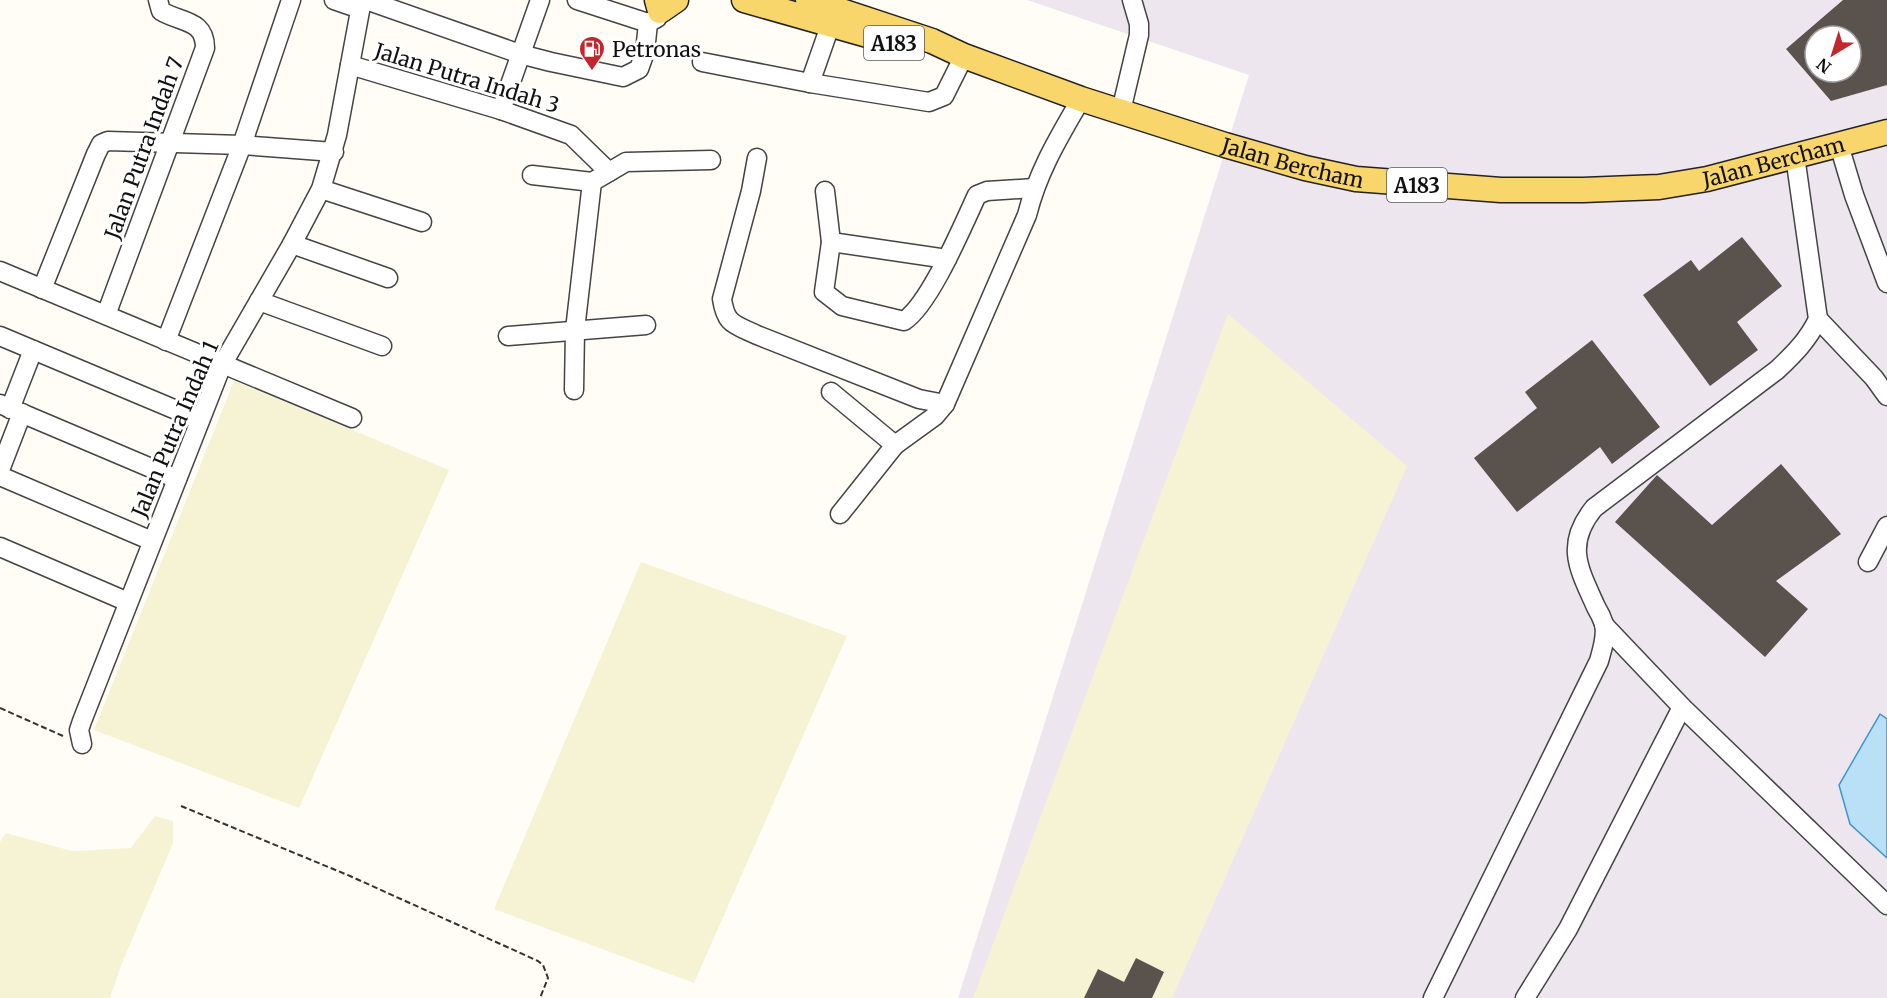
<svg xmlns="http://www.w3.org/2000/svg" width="1887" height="998" font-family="Merriweather,serif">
<rect width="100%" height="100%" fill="#fffdf5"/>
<path fill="#eee6ef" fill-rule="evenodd" d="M1027,0H1887V998H958L1249,75ZM1815,36H1851V72H1815Z"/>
<g fill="#f6f3d4">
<polygon points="1228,314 1407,466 1172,998 973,998"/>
<polygon points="234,381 449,470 299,808 94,730"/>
<polygon points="641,562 847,636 694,983 494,909"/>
<polygon points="155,816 173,821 173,843 122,963 110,998 0,998 0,842 6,833 72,851 131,848"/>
</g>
<polygon fill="#b9e0f7" stroke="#3f96cf" stroke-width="1.5" points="1880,714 1887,719 1887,858 1850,824 1839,785"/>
<g fill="#5a524d" fill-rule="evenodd">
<path d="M1843,0H1887V85L1831,101L1786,49ZM1815,36H1851V72H1815Z"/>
<polygon points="1742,237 1782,286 1737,322 1758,350 1710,386 1643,295 1691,260 1699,271"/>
<polygon points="1592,340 1660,427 1612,464 1600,447 1517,512 1474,458 1537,408 1525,392"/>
<polygon points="1781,464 1841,534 1776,581 1808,609 1765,657 1615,522 1657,475 1712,525"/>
<polygon points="1136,958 1164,972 1152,998 1084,998 1098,969 1124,982"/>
</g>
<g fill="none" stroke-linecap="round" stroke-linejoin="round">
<defs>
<g id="minor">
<polyline points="334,0 360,9"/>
<polyline points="366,0 520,54 551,62 623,77 639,69 645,52 648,23"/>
<polyline points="577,0 648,23 657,18"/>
<polyline points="702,62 810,83 929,102 944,96 964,56"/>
<polyline points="350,65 501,110 571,135 609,172"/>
<polyline points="810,83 830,26"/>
<polyline points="501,110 540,0"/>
<polyline points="1121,111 1139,35 1139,24 1132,0"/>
<polyline points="1839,145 1854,195 1887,283"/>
<path d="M757,158L751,191L722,299C726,325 734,324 757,335L919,399L945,404"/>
<polyline points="532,175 592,182"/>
<polyline points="321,189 422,222"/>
<path d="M825,191L831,242L824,292L842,306L904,321C930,304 963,225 977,195L987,191L1034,188"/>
<polyline points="831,242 947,259"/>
<polyline points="292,244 388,278"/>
<polyline points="0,271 352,418"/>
<polyline points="42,289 96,154 101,144 108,141 242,145 334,152"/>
<polyline points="259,301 382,346"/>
<path d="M106,315L205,48C205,19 181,23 161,11L158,0"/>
<polyline points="1818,319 1874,378 1887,396"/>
<polyline points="0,336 200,420"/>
<polyline points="508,336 646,325"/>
<polyline points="166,341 242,145 291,0"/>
<polyline points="574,390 575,330 592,182 626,162 711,160"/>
<polyline points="831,392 895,445"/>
<polyline points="0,404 177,479"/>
<polyline points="10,409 33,350"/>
<polyline points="0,470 22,413"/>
<polyline points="0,476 152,541"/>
<path d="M840,514L895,445L935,416L945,404L1027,215C1038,171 1059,137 1081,99"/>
<polyline points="0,547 128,602"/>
<polyline points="1868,562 1887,526"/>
<polyline points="1604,625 1682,707 1887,905"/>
<polyline points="82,744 79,730 82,721 222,365 292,244 321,189 337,135 362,0"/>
<path d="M1433,998L1599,661C1602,650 1607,635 1604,624C1602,618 1599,612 1596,607C1579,569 1564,545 1594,508L1777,370C1794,354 1808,340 1818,319L1795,156"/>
<polyline points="1525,998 1568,929 1682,707"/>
</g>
<g id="major">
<polyline points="657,0 660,11 676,0"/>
<polyline points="744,0 892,42"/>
<path id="s1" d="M808,0L932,41L964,56L1081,99L1225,145L1305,168L1356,179L1501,190H1583L1659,187L1707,179L1887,132"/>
</g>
</defs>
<use href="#minor" stroke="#444" stroke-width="21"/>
<use href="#major" stroke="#222" stroke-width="27"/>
<g stroke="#333" stroke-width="2" stroke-dasharray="6 3" stroke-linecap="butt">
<polyline points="0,708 63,736"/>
<polyline points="181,806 350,876 538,961 543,965 548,978 540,998"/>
</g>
<use href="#minor" stroke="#fff" stroke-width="18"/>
<use href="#major" stroke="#f9d66b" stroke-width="24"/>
</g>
<defs>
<symbol id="fuel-pin" viewBox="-11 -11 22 30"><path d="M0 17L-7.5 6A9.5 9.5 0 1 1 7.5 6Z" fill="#c4262e" stroke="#fff"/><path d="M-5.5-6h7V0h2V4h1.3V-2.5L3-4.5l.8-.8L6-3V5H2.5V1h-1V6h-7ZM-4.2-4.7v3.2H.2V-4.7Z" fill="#fff"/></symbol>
</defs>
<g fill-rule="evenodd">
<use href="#fuel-pin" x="577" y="34" width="30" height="40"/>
</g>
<g text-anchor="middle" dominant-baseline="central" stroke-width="6" stroke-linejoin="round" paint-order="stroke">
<g fill="#fff" stroke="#585858" stroke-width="1.5">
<rect x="864" y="26" width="60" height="34" rx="4.5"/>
<rect x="1387" y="168" width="60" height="34" rx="4.5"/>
</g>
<g font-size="20" font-weight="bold" fill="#111">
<text x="894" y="43">A183</text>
<text x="1417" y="185">A183</text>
</g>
<g font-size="21" fill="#111" stroke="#fff" text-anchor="start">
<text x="612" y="49">Petronas</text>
</g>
<g font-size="21" fill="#111" stroke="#fff">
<text transform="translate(467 78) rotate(17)">Jalan Putra Indah 3</text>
<text transform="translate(144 148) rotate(-70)">Jalan Putra Indah 7</text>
<text stroke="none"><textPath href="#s1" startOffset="512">Jalan Bercham</textPath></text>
<text stroke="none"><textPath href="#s1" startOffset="998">Jalan Bercham</textPath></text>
<text transform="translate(175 429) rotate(-67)">Jalan Putra Indah 1</text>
</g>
</g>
<g transform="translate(1833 54) rotate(218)"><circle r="28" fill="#ffffff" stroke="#a0a0a0" stroke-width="1.5"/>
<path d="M0-4.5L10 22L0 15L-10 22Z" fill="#c4262e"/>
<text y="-9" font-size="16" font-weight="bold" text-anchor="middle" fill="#111111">N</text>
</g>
</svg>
